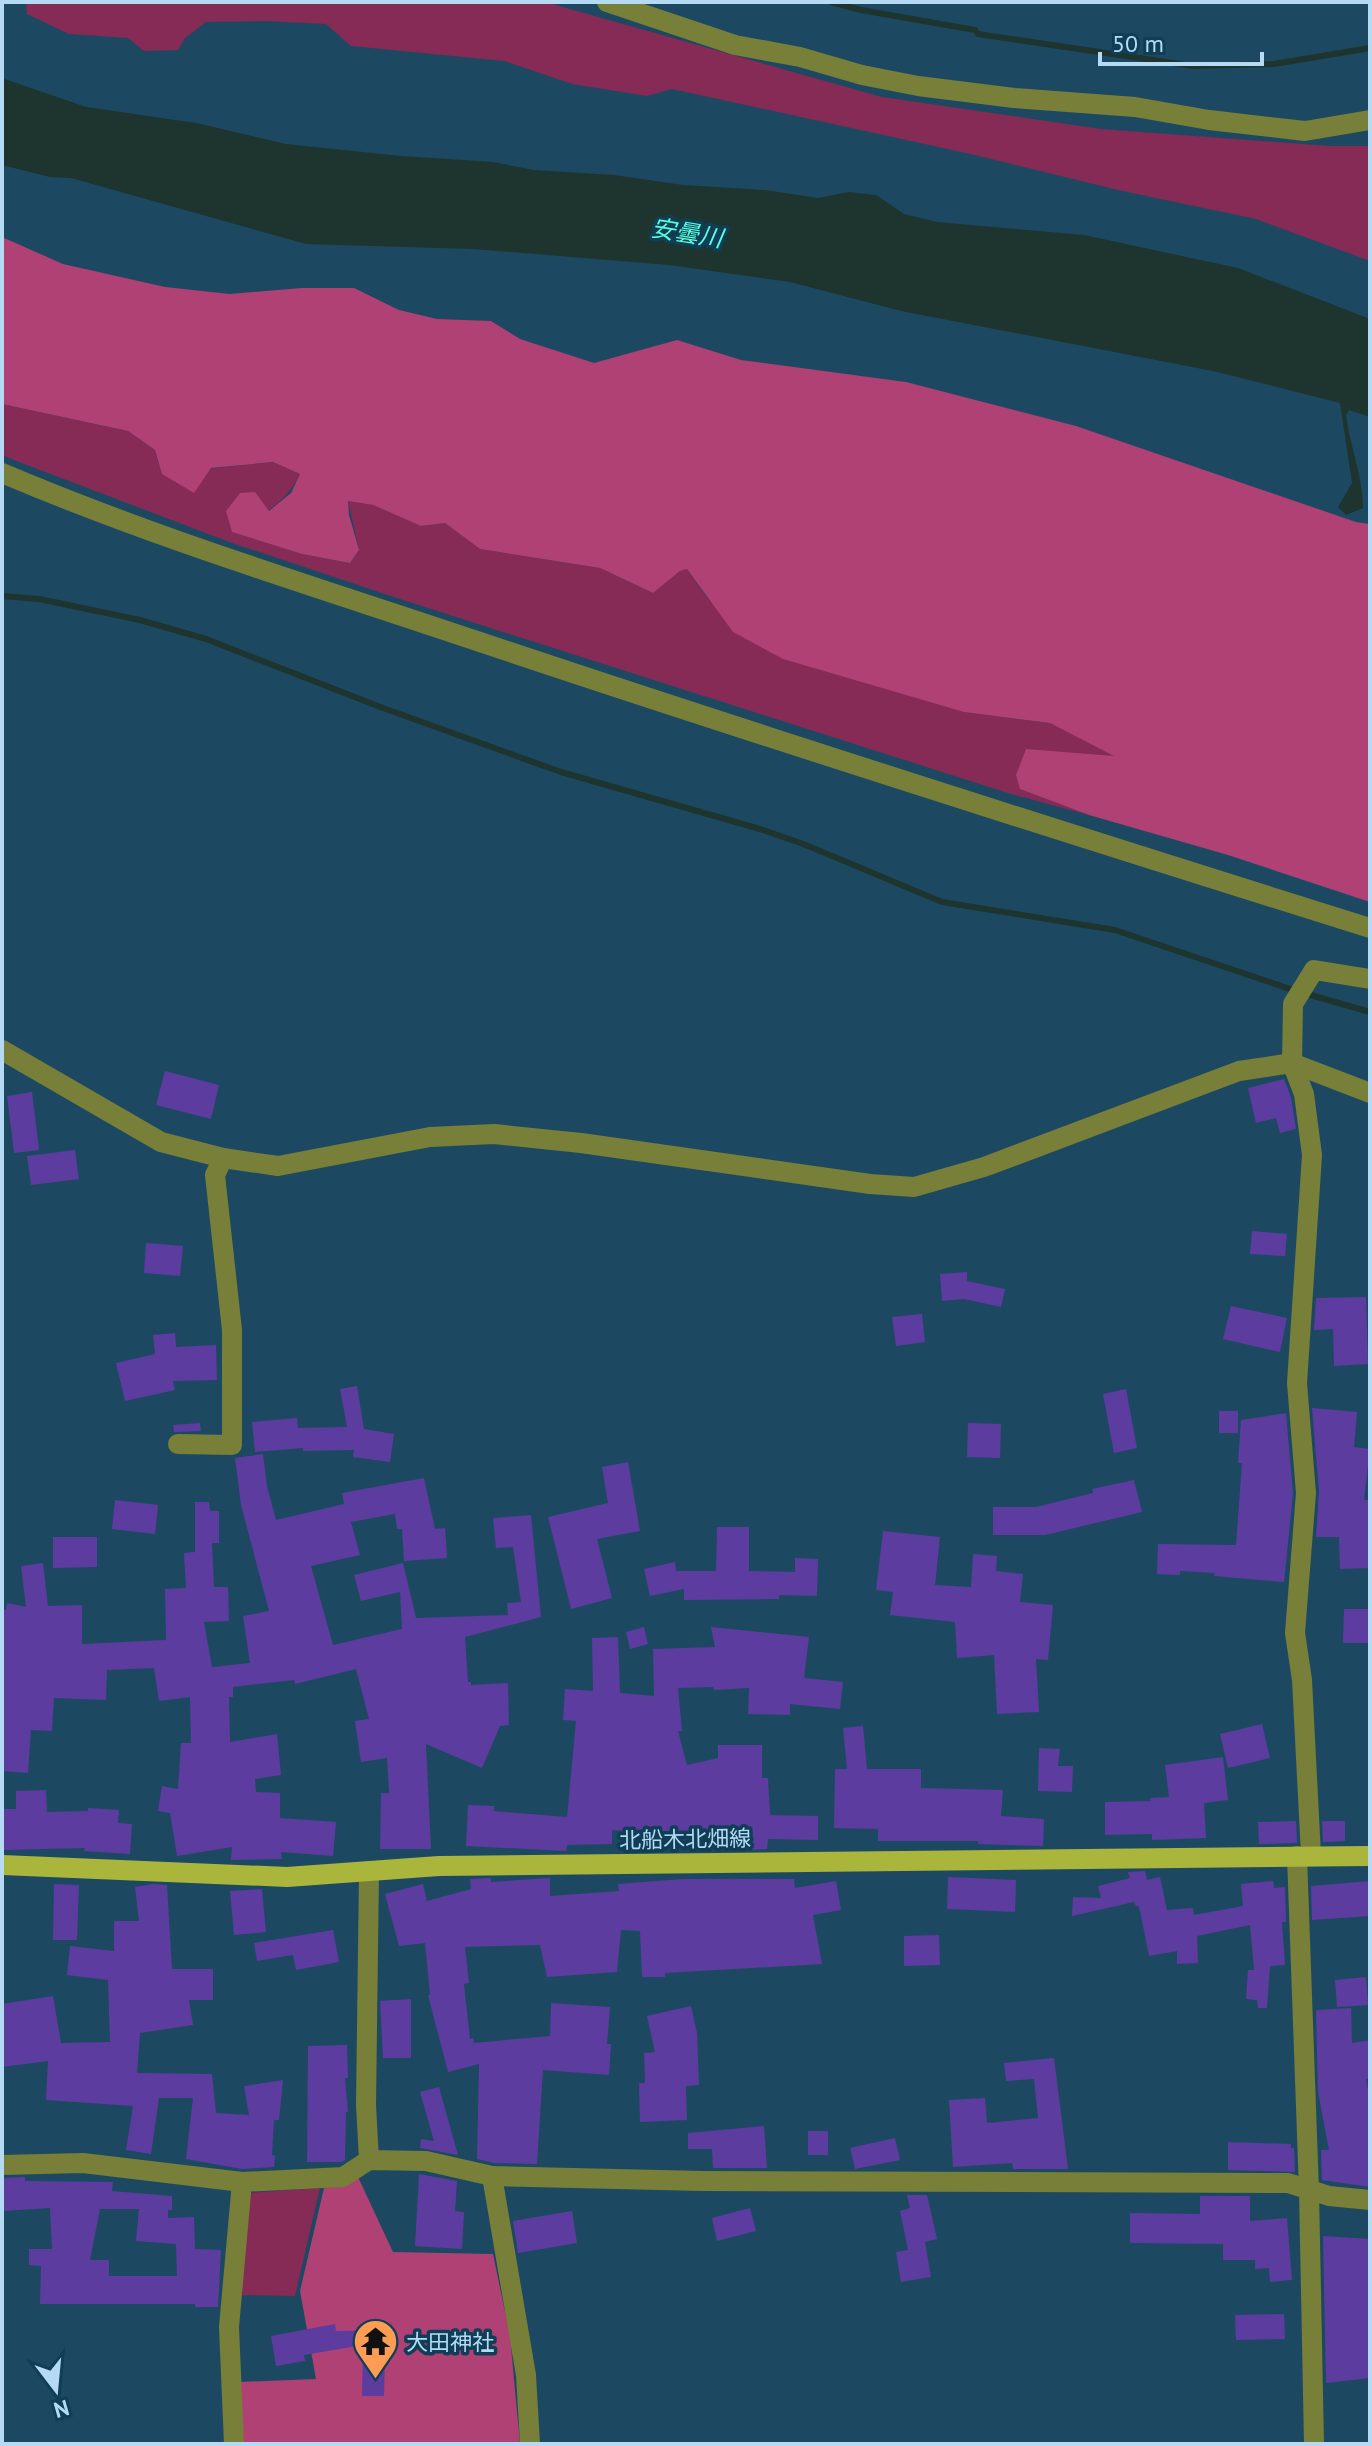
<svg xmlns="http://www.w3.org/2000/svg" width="1372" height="2446" font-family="'PT Sans','Noto Sans JP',sans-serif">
<rect width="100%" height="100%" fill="#1c4961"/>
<g fill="#862a56">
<polygon points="26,2 545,2 882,97 1101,129 1329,146 1370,146 1370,261 1256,219 1118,190 975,155 672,89 647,96 572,84 504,61 351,46 326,24 265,21 206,22 185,38 178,50 144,51 128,38 69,34 27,14"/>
<path d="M2,404L128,431L155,450L162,474L273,462L300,474C285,505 261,515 232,532L302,554L350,563L359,550L348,501L373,505L421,526L445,523L480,549L600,568L653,593L680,571L687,569L708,599L964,712L1050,723L1116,756H1094L1020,789L1089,815L1011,794L403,600L232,543L19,462L2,455Z"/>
<polygon points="320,2188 295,2296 242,2295 248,2193"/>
</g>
<g fill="#af4174">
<polygon points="2,237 63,264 165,287 230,294 302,288 354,288 399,310 437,319 491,321 520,339 594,363 677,340 741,360 906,382 1076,426 1356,522 1370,524 1370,902 1228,855 1089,815 1020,789 1016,775 1026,749 1114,756 1050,723 964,712 783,659 733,632 687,569 680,571 653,593 600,568 480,549 445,523 421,526 373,505 348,501 349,515 359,550 350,563 302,554 232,532 226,511 240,493 255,492 269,511 291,493 300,474 273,462 211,468 194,493 162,474 155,450 128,431 2,404"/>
<polygon points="358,2177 393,2252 493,2254 510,2336 520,2444 243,2444 239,2382 316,2379 300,2291 324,2188"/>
</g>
<path fill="#1e342e" d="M2,78L86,107L196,123L286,144L401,156L493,162L534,170L614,175L683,185L765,190L818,198L849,192L876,195L904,214L937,222L1084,235L1238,268L1370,319V417L1349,410L1346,415C1350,446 1363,477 1363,508L1346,515L1338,507L1352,483L1340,403L1213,371L901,311L790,282L669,265L474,249L306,244L71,178L50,177L2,165Z"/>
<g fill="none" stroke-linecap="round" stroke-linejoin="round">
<g stroke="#1e342e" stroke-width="6">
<polyline points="831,2 861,10 975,30 978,34 1193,66 1274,64 1370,48"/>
<polyline points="2,596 39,599 140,620 206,639 383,708 561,772 760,829 806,845 942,902 1115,930 1293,990 1370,1012"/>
</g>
</g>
<g fill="#5d3c9f" fill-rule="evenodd">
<polygon points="165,1071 219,1085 211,1119 156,1105"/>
<polygon points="1284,1079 1291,1097 1296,1129 1280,1133 1276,1118 1256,1123 1248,1088"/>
<polygon points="32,1092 39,1150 14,1153 7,1096"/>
<polygon points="75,1150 79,1179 31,1185 27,1156"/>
<polygon points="1252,1231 1287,1234 1285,1256 1250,1254"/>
<polygon points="146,1243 183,1246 180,1276 144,1273"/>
<polygon points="967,1272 967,1281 1005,1289 1001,1307 964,1299 942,1301 940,1274"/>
<polygon points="1366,1297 1368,1364 1334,1366 1333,1329 1314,1330 1316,1298"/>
<polygon points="1231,1306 1287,1318 1280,1352 1223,1339"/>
<polygon points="922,1314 925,1342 896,1346 892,1317"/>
<polygon points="175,1333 176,1347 216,1345 217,1380 173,1381 175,1390 125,1401 116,1363 155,1354 153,1335"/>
<polygon points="357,1386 364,1429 394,1434 390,1462 353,1457 354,1450 303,1451 303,1448 255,1452 252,1422 297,1418 298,1428 347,1427 340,1389"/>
<polygon points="1126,1389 1137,1448 1114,1453 1103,1394"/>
<polygon points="1312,1408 1357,1412 1354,1447 1370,1449 1364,1500 1370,1500 1370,1568 1340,1569 1339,1537 1316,1537 1319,1492"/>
<rect x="1219" y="1411" width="19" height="22"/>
<polygon points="1286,1413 1293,1493 1284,1582 1214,1576 1215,1573 1180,1571 1180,1575 1157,1574 1158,1544 1236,1545 1242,1463 1238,1463 1241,1420"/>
<polygon points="200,1423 201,1431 174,1432 173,1425"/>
<polygon points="968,1423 1001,1424 1000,1458 967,1457"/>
<polygon points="263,1454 267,1486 276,1520 344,1504 342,1493 424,1478 435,1529 445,1528 447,1558 404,1561 402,1529 397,1529 395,1514 351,1522 360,1555 311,1566 333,1645 402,1629 400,1592 361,1601 354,1575 403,1563 416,1618 508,1615 507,1603 521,1602 513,1547 496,1548 493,1518 531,1515 541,1617 465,1637 468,1682 471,1682 471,1685 508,1683 509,1725 500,1726 482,1768 426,1744 431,1849 380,1849 381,1793 389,1793 387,1758 361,1762 355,1721 369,1719 356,1669 295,1684 294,1680 233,1687 233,1697 229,1697 230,1742 277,1734 281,1775 255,1779 256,1792 280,1793 280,1818 336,1822 333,1856 281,1852 282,1859 231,1860 232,1847 177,1856 170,1813 158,1811 162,1786 178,1789 181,1743 191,1743 190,1697 159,1701 154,1668 107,1670 106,1700 54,1698 52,1731 31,1730 28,1773 2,1771 2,1609 6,1610 7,1603 26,1607 21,1566 43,1563 48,1606 82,1605 82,1644 166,1640 165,1589 186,1588 184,1553 195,1552 195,1502 209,1502 210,1511 219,1511 219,1543 212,1543 214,1587 228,1587 229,1621 204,1622 212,1667 250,1663 243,1616 269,1611 241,1505 235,1458"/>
<polygon points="628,1462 640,1531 597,1539 612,1598 571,1609 548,1517 608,1503 602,1467"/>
<polygon points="1134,1480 1142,1512 1045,1535 993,1535 993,1507 1036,1507 1093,1493 1092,1489"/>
<polygon points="115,1500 158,1505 155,1534 112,1529"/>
<polygon points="717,1527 749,1527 749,1571 795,1572 795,1558 818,1559 817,1596 779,1595 779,1599 684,1600 684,1589 650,1596 644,1569 675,1562 676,1571 716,1571"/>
<polygon points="883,1531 940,1537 935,1585 971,1587 973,1554 997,1556 996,1571 1023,1574 1020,1602 1053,1605 1048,1660 1036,1659 1039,1712 997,1714 994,1655 957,1658 955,1622 890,1615 893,1592 876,1590"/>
<polygon points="53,1537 97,1537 97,1567 53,1568"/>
<polygon points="1344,1609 1370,1609 1370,1643 1343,1643"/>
<polygon points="644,1627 648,1644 630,1649 626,1632"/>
<polygon points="711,1627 809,1637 804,1678 843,1682 840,1709 790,1704 790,1715 748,1714 749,1688 714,1690 713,1687 678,1688 682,1731 678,1731 687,1765 718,1758 718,1745 762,1745 762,1778 768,1778 770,1815 818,1816 818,1840 768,1839 767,1849 743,1850 725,1848 726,1838 612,1830 612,1844 567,1845 566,1851 466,1846 468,1805 494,1806 494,1811 567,1817 576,1721 563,1720 565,1689 593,1691 592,1638 618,1637 620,1693 654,1696 653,1649 715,1647"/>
<polygon points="1262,1724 1270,1758 1228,1768 1220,1734"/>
<polygon points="863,1726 867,1769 921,1769 921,1788 1003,1790 1001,1816 1044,1819 1043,1846 978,1844 978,1841 878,1841 878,1829 834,1828 835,1769 847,1769 843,1728"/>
<polygon points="1039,1748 1060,1749 1058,1766 1073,1766 1072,1792 1038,1791"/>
<polygon points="1223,1757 1228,1800 1204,1803 1206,1838 1152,1840 1152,1834 1105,1835 1105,1802 1151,1801 1150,1798 1169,1797 1165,1765"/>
<polygon points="46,1790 47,1812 88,1811 88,1808 119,1810 118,1823 132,1824 130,1854 84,1851 85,1848 2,1850 2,1809 16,1809 16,1791"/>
<polygon points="1296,1821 1297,1843 1259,1844 1258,1822"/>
<polygon points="1322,1821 1345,1821 1345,1841 1323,1842"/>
<polygon points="1145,1871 1147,1880 1160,1877 1167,1910 1193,1908 1194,1915 1243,1906 1241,1884 1273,1881 1274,1888 1285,1887 1286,1922 1282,1922 1285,1965 1270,1966 1267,2008 1258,2008 1257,2000 1246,1999 1248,1970 1254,1970 1250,1925 1197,1936 1198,1963 1177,1964 1177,1951 1149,1956 1139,1906 1136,1906 1134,1902 1072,1916 1073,1897 1101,1898 1098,1886 1130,1878 1128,1872"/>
<polygon points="948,1877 1016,1880 1015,1912 947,1909"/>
<polygon points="491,1878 491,1882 550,1878 550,1896 619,1891 618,1884 682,1879 794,1879 795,1888 836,1881 841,1910 813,1915 822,1964 665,1973 665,1977 642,1977 640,1931 621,1930 617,1972 547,1977 540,1945 465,1947 469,1983 464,1984 470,2039 473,2038 474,2043 550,2036 551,2003 610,2007 607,2044 611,2044 609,2075 543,2070 537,2164 494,2163 477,2159 479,2064 448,2072 428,1995 430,1995 425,1943 399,1946 385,1894 423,1884 427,1901 471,1889 470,1879"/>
<polygon points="1370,1881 1370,1916 1312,1920 1311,1886"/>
<polygon points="54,1884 79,1885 77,1940 53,1940"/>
<polygon points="152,1884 167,1885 172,1969 213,1969 213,2000 189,2000 193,2025 140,2033 137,2073 212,2074 216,2113 249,2115 244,2086 283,2080 279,2120 274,2120 272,2155 275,2156 274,2167 242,2169 186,2159 193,2098 159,2098 151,2154 126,2150 133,2106 46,2100 48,2061 2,2067 2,2004 53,1996 61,2043 110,2042 108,1980 67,1975 70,1946 114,1951 114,1921 139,1921 135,1887"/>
<polygon points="262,1889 266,1932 234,1935 230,1891"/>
<polygon points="333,1930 339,1962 296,1970 293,1955 257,1961 254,1943"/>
<polygon points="939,1935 940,1965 904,1966 904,1936"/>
<polygon points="1366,1977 1368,2005 1337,2007 1335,1980"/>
<polygon points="411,1999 411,2058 383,2058 380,2001"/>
<polygon points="691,2006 697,2033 699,2085 686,2086 687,2120 640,2122 639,2083 645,2083 644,2053 655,2052 647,2016"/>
<polygon points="1351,2008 1352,2043 1370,2040 1370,2078 1366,2079 1370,2100 1370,2187 1322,2180 1321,2150 1329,2150 1318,2092 1316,2010"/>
<polygon points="347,2045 348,2078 345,2078 348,2112 346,2112 345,2160 342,2162 307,2162 308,2046"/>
<polygon points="1054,2058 1068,2169 1013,2169 1012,2163 953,2167 949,2100 985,2098 987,2123 1038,2118 1034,2079 1006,2081 1004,2063"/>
<polygon points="439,2087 458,2155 420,2148 421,2139 434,2141 420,2092"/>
<polygon points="764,2126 767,2168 713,2168 712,2149 688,2149 688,2133"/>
<rect x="808" y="2131" width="20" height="24"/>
<polygon points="895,2138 900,2160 855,2169 850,2148"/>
<polygon points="1228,2142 1291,2144 1291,2148 1294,2148 1295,2172 1228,2170"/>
<polygon points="419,2174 457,2181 455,2211 464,2212 462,2249 415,2246"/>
<path d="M25,2177V2181L113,2182L112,2191L172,2196V2210H168V2218L194,2217L195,2249L221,2250L218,2307H195V2304H40L41,2266L29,2265V2249H52L50,2208L2,2211V2178ZM100,2209H139L136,2241L176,2244L177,2276H109V2260H90Z"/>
<polygon points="907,2195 927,2195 937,2239 925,2242 931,2277 901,2282 896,2252 908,2250 900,2211 910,2208"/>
<polygon points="1200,2196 1250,2196 1250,2221 1287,2218 1292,2280 1270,2282 1269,2268 1255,2269 1255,2260 1223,2260 1223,2244 1130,2243 1130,2213 1200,2214"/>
<polygon points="750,2208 756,2231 717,2241 712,2218"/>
<polygon points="572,2211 577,2243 518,2253 513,2221"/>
<polygon points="1323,2236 1370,2239 1370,2378 1326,2383"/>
<polygon points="1284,2314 1285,2339 1236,2340 1235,2315"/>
<polygon points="335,2324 336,2331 391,2330 392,2340 382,2342 382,2358 385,2358 384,2396 362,2396 363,2345 304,2355 305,2361 276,2366 271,2336"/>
</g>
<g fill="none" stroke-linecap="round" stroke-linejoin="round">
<g stroke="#777f38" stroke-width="20">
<polyline points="607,2 735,45 800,57 862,75 918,86 1014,98 1135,107 1209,120 1305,131 1370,120"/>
<path d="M2,473C157,539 320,588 480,642C776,741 1073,835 1370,928"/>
<polyline points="2,1050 161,1142 223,1158 278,1166 430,1137 494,1134 581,1143 870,1184 914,1187 984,1167 1239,1071 1292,1063 1370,1093"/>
<polyline points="178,1444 232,1445 232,1330 215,1175 223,1158"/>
<polyline points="1311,1855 1302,1680 1295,1633 1306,1493 1297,1383 1312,1155 1304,1094 1292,1063 1293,1004 1314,970 1370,979"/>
<polyline points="1297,1856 1309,2191 1314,2444"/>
<polyline points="369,1871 366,2105 369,2160"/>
<polyline points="2,2165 83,2163 242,2182 343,2177 369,2160 426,2161 492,2176 703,2181 1288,2183 1329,2196 1370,2200"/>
<polyline points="492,2176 526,2375 530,2444"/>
<polyline points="234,2444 229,2327 242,2182"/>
</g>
<polyline stroke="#a9b63b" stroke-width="20" points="2,1865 287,1877 439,1866 1370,1856"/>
</g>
<defs>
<symbol id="temple-pin" viewBox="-11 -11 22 30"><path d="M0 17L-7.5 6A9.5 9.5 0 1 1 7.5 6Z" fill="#fd9c55" stroke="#0f3e56"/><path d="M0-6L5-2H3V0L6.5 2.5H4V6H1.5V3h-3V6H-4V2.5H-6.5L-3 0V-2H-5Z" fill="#111"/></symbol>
</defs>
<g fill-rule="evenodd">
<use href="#temple-pin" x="350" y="2316" width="51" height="69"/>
</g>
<g text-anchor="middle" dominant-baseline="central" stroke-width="7" stroke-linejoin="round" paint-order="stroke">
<g font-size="22" fill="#b4dbf3" stroke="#0f3e56">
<text transform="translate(685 1839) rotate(-1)">北船木北畑線</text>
</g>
<g font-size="22" fill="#b4dbf3" stroke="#0f3e56" text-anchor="start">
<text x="406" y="2342">大田神社</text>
</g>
<g font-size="24" font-style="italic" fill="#59ffda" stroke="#0f3e56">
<text transform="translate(687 233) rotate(9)">安曇川</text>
</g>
</g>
<rect width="1372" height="2446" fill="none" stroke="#b4dbf3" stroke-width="8"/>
<g transform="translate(56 2390) rotate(164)" stroke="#0f3e56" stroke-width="6" paint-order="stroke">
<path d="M0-6L14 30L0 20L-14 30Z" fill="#b4dbf3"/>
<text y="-12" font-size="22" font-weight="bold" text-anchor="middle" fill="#b4dbf3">N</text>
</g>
<path d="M1100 52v12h162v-12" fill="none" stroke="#b4dbf3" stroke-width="4"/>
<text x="1112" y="52" font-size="24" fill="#b4dbf3" stroke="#0f3e56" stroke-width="6" paint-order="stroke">50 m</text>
</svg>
